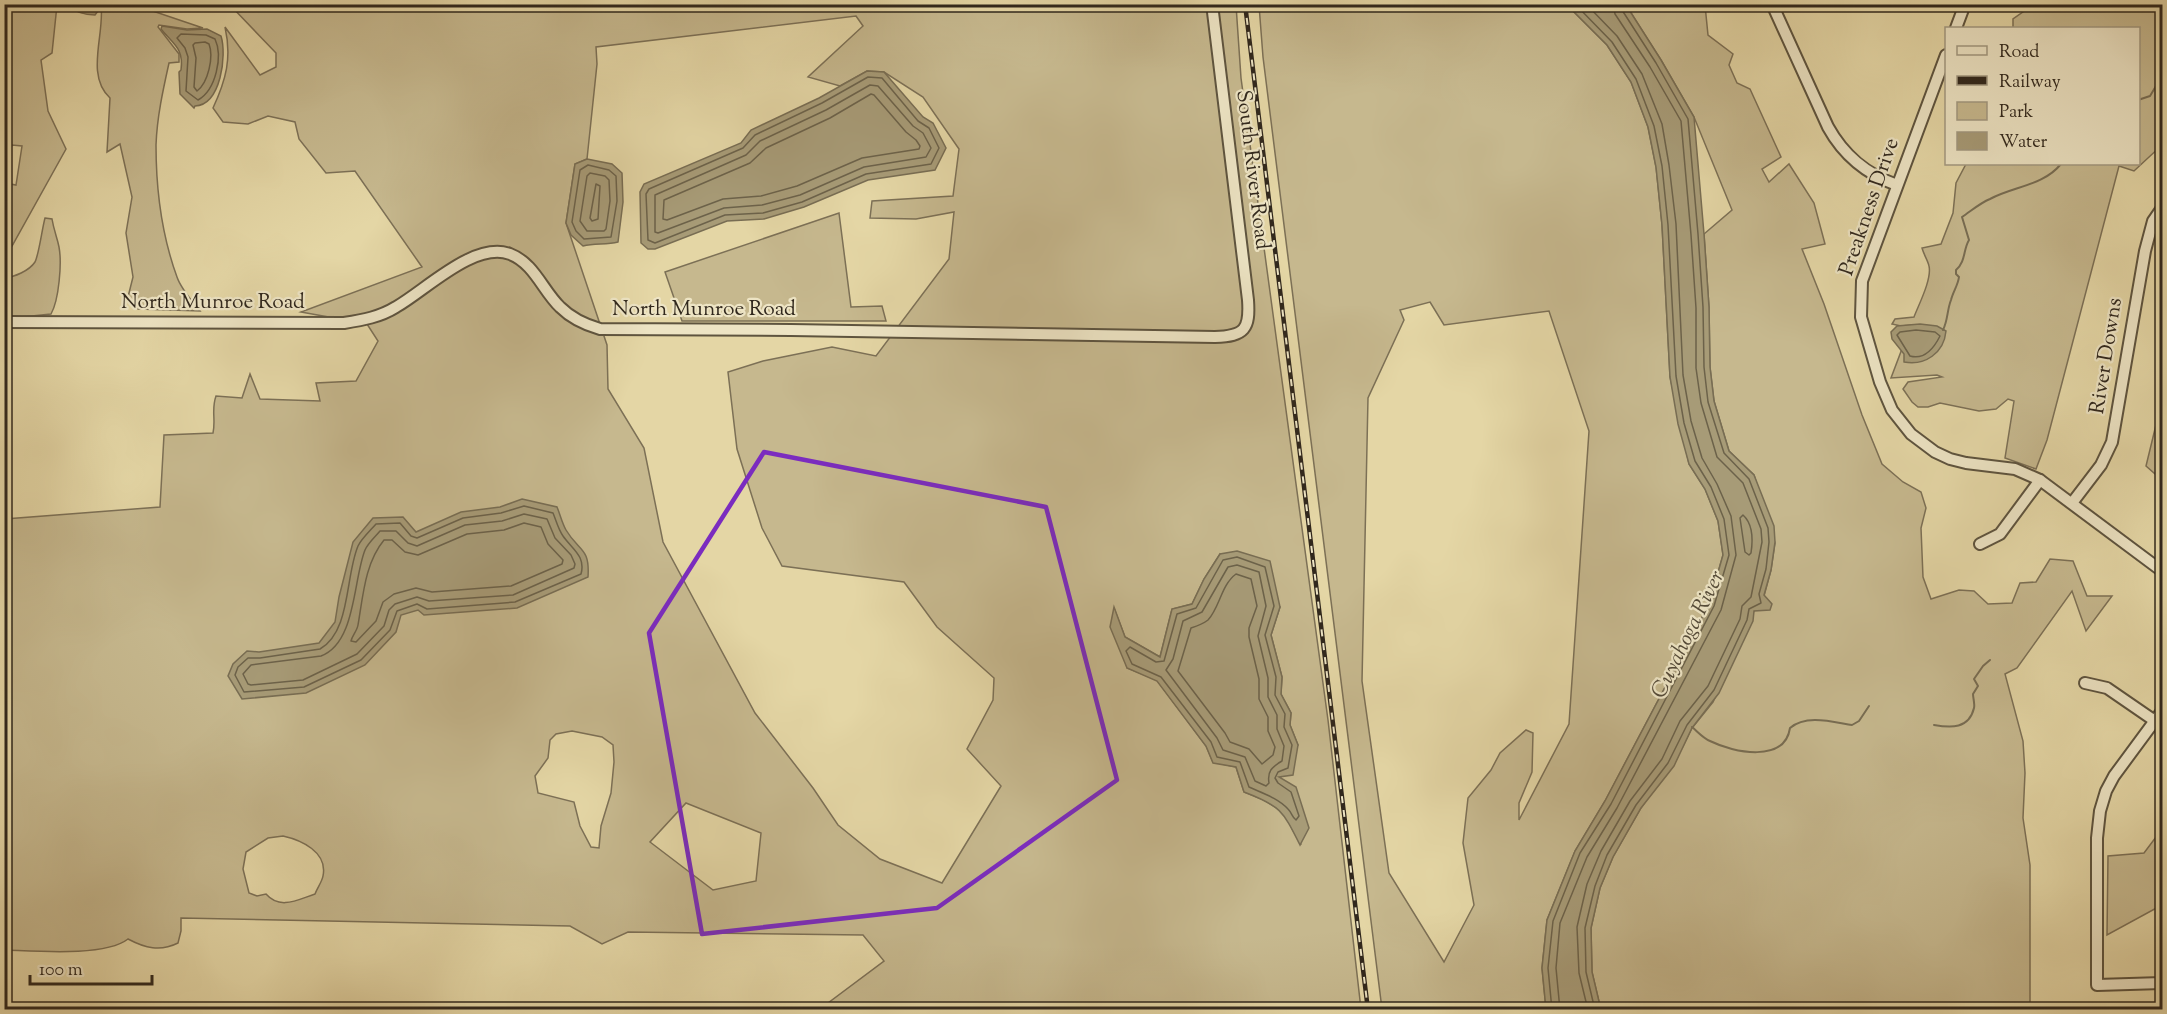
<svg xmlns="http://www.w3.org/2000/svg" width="2167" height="1014" font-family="'Sorts Mill Goudy',serif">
<rect width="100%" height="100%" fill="#e4d6a5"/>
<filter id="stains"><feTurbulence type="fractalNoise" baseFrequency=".00333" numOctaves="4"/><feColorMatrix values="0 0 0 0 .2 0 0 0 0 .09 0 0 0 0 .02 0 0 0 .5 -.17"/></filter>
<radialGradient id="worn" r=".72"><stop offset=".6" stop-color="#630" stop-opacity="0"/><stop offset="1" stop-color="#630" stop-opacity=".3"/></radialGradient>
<g fill="#c6b88e" stroke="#7c7056" stroke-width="1.5" fill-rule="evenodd">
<polygon points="5,4 57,5 52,53 41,60 48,111 66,149 12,246 5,248 5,183 16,185 22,146 12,145 8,156 5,156"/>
<path d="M2069,4L2162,5V145L2134,171L2119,166L2047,440L2036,469L2005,458L2014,401L2008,399L1996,409L1979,411L1940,403L1928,407H1918L1912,402L1903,389L1908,382L1942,377L1937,375L1891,378L1911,325L1901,326L1892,324L1895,319L1914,317C1919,304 1932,279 1929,266C1928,261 1924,255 1922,248L1941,244L1953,213L1956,183L1966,164H2138V28H2013V19L2033,5Z"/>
<path d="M101,5H135L203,28L187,29L159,25L158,27L179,54V62L169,63C163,90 157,117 156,145C156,188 162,236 177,277C181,289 192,301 200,311L138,309L127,301L133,277L126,233L132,197L120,144L107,152L110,98C85,75 105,34 101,5Z"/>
<path d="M230,5H1236L1241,78L1328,720L1361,1009H820L884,961L863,935L628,932L602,944L570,926L181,918V931L178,943C160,952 145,948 128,939C105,957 35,951 5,950V519L160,507L164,435L213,433C216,419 211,410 216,396L242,398L250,374L260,399L320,401L316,383L356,381L378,341L367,324L301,312L422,267L355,171L326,173L299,139L295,122L268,116L248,124L223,122L213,108C226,80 232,58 225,27L260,75L276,67V53ZM856,16L863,26L808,77L840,86L867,71L884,72L923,97L959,149L953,196L872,201L870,218L916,219L954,212L949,259L876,356L832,347L763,361L728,372L737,449L762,528L782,566L904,582L937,627L994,678L993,700L967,749L1001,786L942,883L880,859L838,825L813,788L755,713L663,542L644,448L608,389L607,345L566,223L575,164L587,159L597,64L596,47ZM1220,554L1280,607L1271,635L1282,677L1281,694L1291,713L1290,725L1298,745L1278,776L1301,845L1283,812L1264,800L1244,792L1236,767L1213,762L1206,746L1157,680L1127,668L1114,608L1125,637L1160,657L1172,609L1192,604L1204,579ZM572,731L602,737L613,745L614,762L611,793L601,826L599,848L591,847L580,826L574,802L538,793L535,776L548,758L550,740L556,734ZM686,803L761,833L756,881L713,890L650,842ZM283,836C301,840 328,852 323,876C322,882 317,888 315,894C297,900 280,910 266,894L257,896L249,893L243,869L246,852L268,838Z"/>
<path d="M1259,5H1567L1607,45L1631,82L1648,127L1656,167L1662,225L1670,377L1689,464L1705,489L1718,521L1723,555L1709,604L1605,801L1575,851L1547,920L1542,968L1546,1009H1382L1263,57ZM1430,302L1444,325L1549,311L1589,431L1569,724L1519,820V803L1532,772L1533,733L1526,730L1500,753L1491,770L1468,798L1463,843L1474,905L1444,962L1389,873L1362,681L1368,398L1404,320L1400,310Z"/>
<polygon points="1626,5 1705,5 1708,35 1733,54 1729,65 1737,83 1750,89 1781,157 1762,169 1769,182 1789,164 1814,203 1825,244 1802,249 1824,304 1862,415 1882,464 1903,482 1921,492 1926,508 1921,528 1923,577 1931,599 1959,590 1974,591 1988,604 2012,603 2020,583 2036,582 2050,559 2073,561 2087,596 2112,596 2086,631 2072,591 2017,668 2005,674 2023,741 2025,773 2023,818 2030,865 2030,1009 1601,1010 1592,972 1591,928 1600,888 1613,857 1641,808 1682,748 1692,728 1713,702 1754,611 1764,596 1771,570 1775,543 1754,475 1729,451 1714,401 1710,367 1709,307 1704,234 1732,210 1694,117 1661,60"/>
<polygon points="839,213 851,307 882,306 886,321 682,321 665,272"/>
<path d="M45,218L52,219C54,231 57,237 59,247C62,263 59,300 51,314L22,317L5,315V278C14,277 29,271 35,262C39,254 42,229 45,218Z"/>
<polygon points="2162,400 2162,480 2146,466"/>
<polygon points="2162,829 2162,905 2107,935 2108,856 2144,853"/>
</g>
<g fill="#a79b77" stroke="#786d53" stroke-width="1.5">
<path d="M66,5H101V7L95,15C83,15 75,12 66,5Z"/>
<polygon points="1567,5 1626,5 1661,60 1694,117 1704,234 1709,307 1710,367 1714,401 1729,451 1754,475 1774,526 1775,542 1771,570 1764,595 1772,604 1770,610 1754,611 1753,621 1719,693 1692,728 1674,766 1641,808 1613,857 1600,888 1591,928 1592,972 1601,1010 1546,1009 1542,968 1547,920 1575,851 1605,801 1709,604 1723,555 1718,521 1705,489 1689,464 1678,424 1670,377 1662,225 1656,167 1648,127 1631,82 1607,45"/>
<path d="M162,26L187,30L207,29L221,36C227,55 221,105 195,106L194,108L180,94L179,72L181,70C184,48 173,44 161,29Z"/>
<polygon points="867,71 884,72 923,117 933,123 946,148 935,170 868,180 804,207 764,219 727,221 655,249 648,249 641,243 640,192 644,184 741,143 751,130 819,98"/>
<path d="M587,159L612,164L622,173L623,202L618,242C606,245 595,243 583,246L571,235L566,223L575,164Z"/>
<path d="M1920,324L1937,326L1946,331C1944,353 1925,366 1904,362V354L1892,339L1891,332L1897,326Z"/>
<path d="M522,499L557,507C560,514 562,523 566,530C579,552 590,547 588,577L517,608L424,615L418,610L401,615L396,632L365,665L306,693L242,699L228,676L233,664L247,651L259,652L319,643L335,622L339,597L353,542L373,518L403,517L416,532L461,512L500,507Z"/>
<path d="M1237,551L1270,561L1280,607L1271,635L1282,677L1281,694L1291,713L1290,725L1298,745L1293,775L1279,777L1296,787L1309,828L1300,845C1283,811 1281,806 1244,792L1236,767L1213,763L1206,746L1157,681L1127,668L1110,627L1114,607L1125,637L1160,657L1172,609L1192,604L1204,579L1220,554Z"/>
</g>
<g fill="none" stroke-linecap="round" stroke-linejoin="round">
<g stroke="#6c624a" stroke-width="1.5">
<path d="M181,34L206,35L215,39C223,56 216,90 198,100L186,91L188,57L185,48L177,38Z"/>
<path d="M205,42L209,44C214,57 208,83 197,91L194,87L196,58L193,45L195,43Z"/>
<polygon points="868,77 882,78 918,121 929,128 939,148 931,164 866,174 802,202 763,213 725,215 655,243 648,240 646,194 649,189 743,148 755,135 822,103"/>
<polygon points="870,85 878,86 913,126 923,133 931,148 926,157 864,167 800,195 762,205 724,208 658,233 655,232 655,195 746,155 760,141 826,110"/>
<polygon points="871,94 874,95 906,132 916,140 920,146 919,149 862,158 797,186 761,196 723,199 667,220 663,219 664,200 750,163 766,148 830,118"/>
<polygon points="588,165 609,170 616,176 617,201 611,237 584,239 576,231 572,222 580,170"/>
<polygon points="590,173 605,176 609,180 610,201 606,229 604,231 587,231 580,221 587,176"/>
<polygon points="596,184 600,186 598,219 592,221 590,218"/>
<path d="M1916,330L1935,332L1940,336C1934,348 1924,360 1910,356L1897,335L1900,332Z"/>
<path d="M524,506L553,513C556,520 558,529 563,536C572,549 586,556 581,574L515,602L427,609L417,604L397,611L390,630L361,660L304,687L244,692L235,675L238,667L248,658H260L320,649C351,631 345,577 358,546C362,538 370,531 376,524L400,523L411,536L417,538L463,518L501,513Z"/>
<path d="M524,514L547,519L555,538L571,555L575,564L574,568L513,595L429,601L417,597L395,604L389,610L384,626L357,654L303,680L251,685L248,684L243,674L251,665L321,656C356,643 353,580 365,550C368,543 375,537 380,531H396L408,543L417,546L465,525L502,521Z"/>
<path d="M1743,515C1753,524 1753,540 1751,553L1749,555L1745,552L1740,518Z"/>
<path d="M524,523L541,527L548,544L563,560L562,564L511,586L432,592L416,588L394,594L383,602L376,621L356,642L351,641C352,636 357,631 358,625C363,596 365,563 384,540H392L405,552L418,555L467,534L504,530Z"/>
<path d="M1237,557L1265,567L1274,606L1265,635L1276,677L1275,695L1285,714L1284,727L1292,745L1288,768L1278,772L1275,778L1278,783L1291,792L1299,816L1296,820C1292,817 1292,813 1288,809C1278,798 1262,793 1249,787L1240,762L1217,757L1211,742L1161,677L1132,664L1126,651L1130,647L1156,662L1164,661L1177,614L1196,608L1223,560Z"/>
<path d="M1237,565L1259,572L1266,606L1258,636L1268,678V697L1277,715V729L1284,746L1282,761C1272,767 1267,771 1269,783L1266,786L1255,781L1245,757L1223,750L1217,738L1166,670L1173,659L1183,621L1202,612L1228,567Z"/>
<path d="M1236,574L1251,579L1257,606L1249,628V637L1259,679V699L1268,717V731L1275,747L1273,755L1262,764L1249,749L1230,742L1225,733L1178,671L1191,628C1197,626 1203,624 1208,620C1220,607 1221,585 1236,574Z"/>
<polyline points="1552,1010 1548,968 1553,921 1580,853 1611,804 1714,606 1729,555 1724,519 1711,487 1695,461 1684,423 1676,376 1668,225 1662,166 1654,126 1636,79 1612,42 1575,4"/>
<polyline points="1560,1010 1556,968 1560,923 1587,857 1617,808 1721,610 1736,555 1731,516 1717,484 1702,458 1691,421 1683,375 1676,224 1669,165 1662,124 1642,74 1617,36 1586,4"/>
<polyline points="1588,1010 1579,973 1577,927 1587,884 1601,851 1630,801 1662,759 1680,721 1708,686 1740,619 1742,606 1751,597 1762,542 1761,529 1743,483 1717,457 1701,403 1696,368 1696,308 1691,235 1681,121 1650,67 1615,14 1613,4"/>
<polyline points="1595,1010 1586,972 1585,928 1595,886 1607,855 1636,805 1668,763 1687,725 1714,690 1747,620 1749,609 1761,603 1759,594 1766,569 1769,542 1768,528 1749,479 1724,453 1708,402 1704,367 1703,307 1698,234 1688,119 1656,63 1622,10 1621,4"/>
</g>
<g stroke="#786d53" stroke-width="2">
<polyline points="2138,100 2150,96 2162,76"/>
<path d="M1943,330C1948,320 1947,310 1951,300C1953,292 1958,285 1959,277L1956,274V270C1966,261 1963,250 1969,240L1962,217C1971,211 1980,203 1990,199C2014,186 2043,186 2061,164"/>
<path d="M1934,725C1951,728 1969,729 1974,708C1975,704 1973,698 1973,694L1978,686L1974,679L1983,666L1990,660"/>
<path d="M1692,727C1698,732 1703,738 1710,741C1734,753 1785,763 1790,728C1806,714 1833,722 1852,725L1859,721L1869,706"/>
</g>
<defs>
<g id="minor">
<path d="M1772,4L1828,127C1844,156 1866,174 1897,185"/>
<polyline points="1956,28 1965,4"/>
<polyline points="1946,55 1862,281 1861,317 1880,382 1892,410 1911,434 1935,452 1950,459 1966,463 2015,469 2040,480 2162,571"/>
<path d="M4,322L344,323C363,320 380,317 396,307C426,290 474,241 510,254C534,263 543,291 560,307C571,318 586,325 600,329L791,330L1215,337C1245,336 1250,329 1248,300L1212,4"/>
<polyline points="2072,503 2101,465 2112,442 2145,251 2153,221 2162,208"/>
<polyline points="1980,544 2000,534 2040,480"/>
<polyline points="2085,683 2107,688 2155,721"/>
<polyline points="2162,711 2114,776 2106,791 2100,811 2097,838 2097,985 2162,983"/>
</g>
</defs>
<use href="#minor" stroke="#5e543f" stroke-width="14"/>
<use href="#minor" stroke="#ede4c4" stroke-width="10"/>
<defs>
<polyline id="rail" points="1245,4 1368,1010"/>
</defs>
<use href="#rail" stroke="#31281d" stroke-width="4.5"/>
<use href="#rail" stroke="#ede4c4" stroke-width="2" stroke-dasharray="7" stroke-linecap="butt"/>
</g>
<path fill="none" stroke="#7b2cbf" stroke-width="4.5" stroke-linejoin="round" d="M764,452L1046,507L1117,780L937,908L702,934L649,633Z"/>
<g text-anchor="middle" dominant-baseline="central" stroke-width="4.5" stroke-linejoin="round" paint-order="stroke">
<g font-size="21" fill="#31281d" stroke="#ede4c4">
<text transform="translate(1252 170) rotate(83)">South River Road</text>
<text transform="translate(1870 207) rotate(-71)">Preakness Drive</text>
<text x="213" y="303">North Munroe Road</text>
<text x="704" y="310">North Munroe Road</text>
<text transform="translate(2107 356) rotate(-81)">River Downs</text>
</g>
<g font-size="22" font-style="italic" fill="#544a38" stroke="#ede4c4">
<text transform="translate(1689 635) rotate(-64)">Cuyahoga River</text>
</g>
</g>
<rect width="2167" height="1014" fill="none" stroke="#e4d6a5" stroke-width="24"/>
<rect x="6" y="6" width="2155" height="1002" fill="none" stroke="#31281d" stroke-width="3"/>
<rect x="12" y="12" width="2143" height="990" fill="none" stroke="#31281d" stroke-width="1.5"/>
<rect x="1945" y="27" width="195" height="138" fill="#ede4c4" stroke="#a29981" stroke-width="1.5"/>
<rect x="1957" y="46" width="30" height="9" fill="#ede4c4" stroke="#a29981" stroke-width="1.5"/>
<text x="1999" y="57" font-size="18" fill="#31281d">Road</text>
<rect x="1957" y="76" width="30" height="9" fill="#31281d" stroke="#a29981" stroke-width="1.5"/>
<text x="1999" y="87" font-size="18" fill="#31281d">Railway</text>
<rect x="1957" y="102" width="30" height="18" fill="#c6b88e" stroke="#a29981" stroke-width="1.5"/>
<text x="1999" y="117" font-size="18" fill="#31281d">Park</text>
<rect x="1957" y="132" width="30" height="18" fill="#a79b77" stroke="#a29981" stroke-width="1.5"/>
<text x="1999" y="147" font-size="18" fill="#31281d">Water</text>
<path d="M30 975v9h122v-9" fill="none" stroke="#31281d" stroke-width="3"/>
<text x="39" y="975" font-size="18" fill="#31281d" stroke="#ede4c4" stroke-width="4.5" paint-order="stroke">100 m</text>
<rect width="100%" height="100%" filter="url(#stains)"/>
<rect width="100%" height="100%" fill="url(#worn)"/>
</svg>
